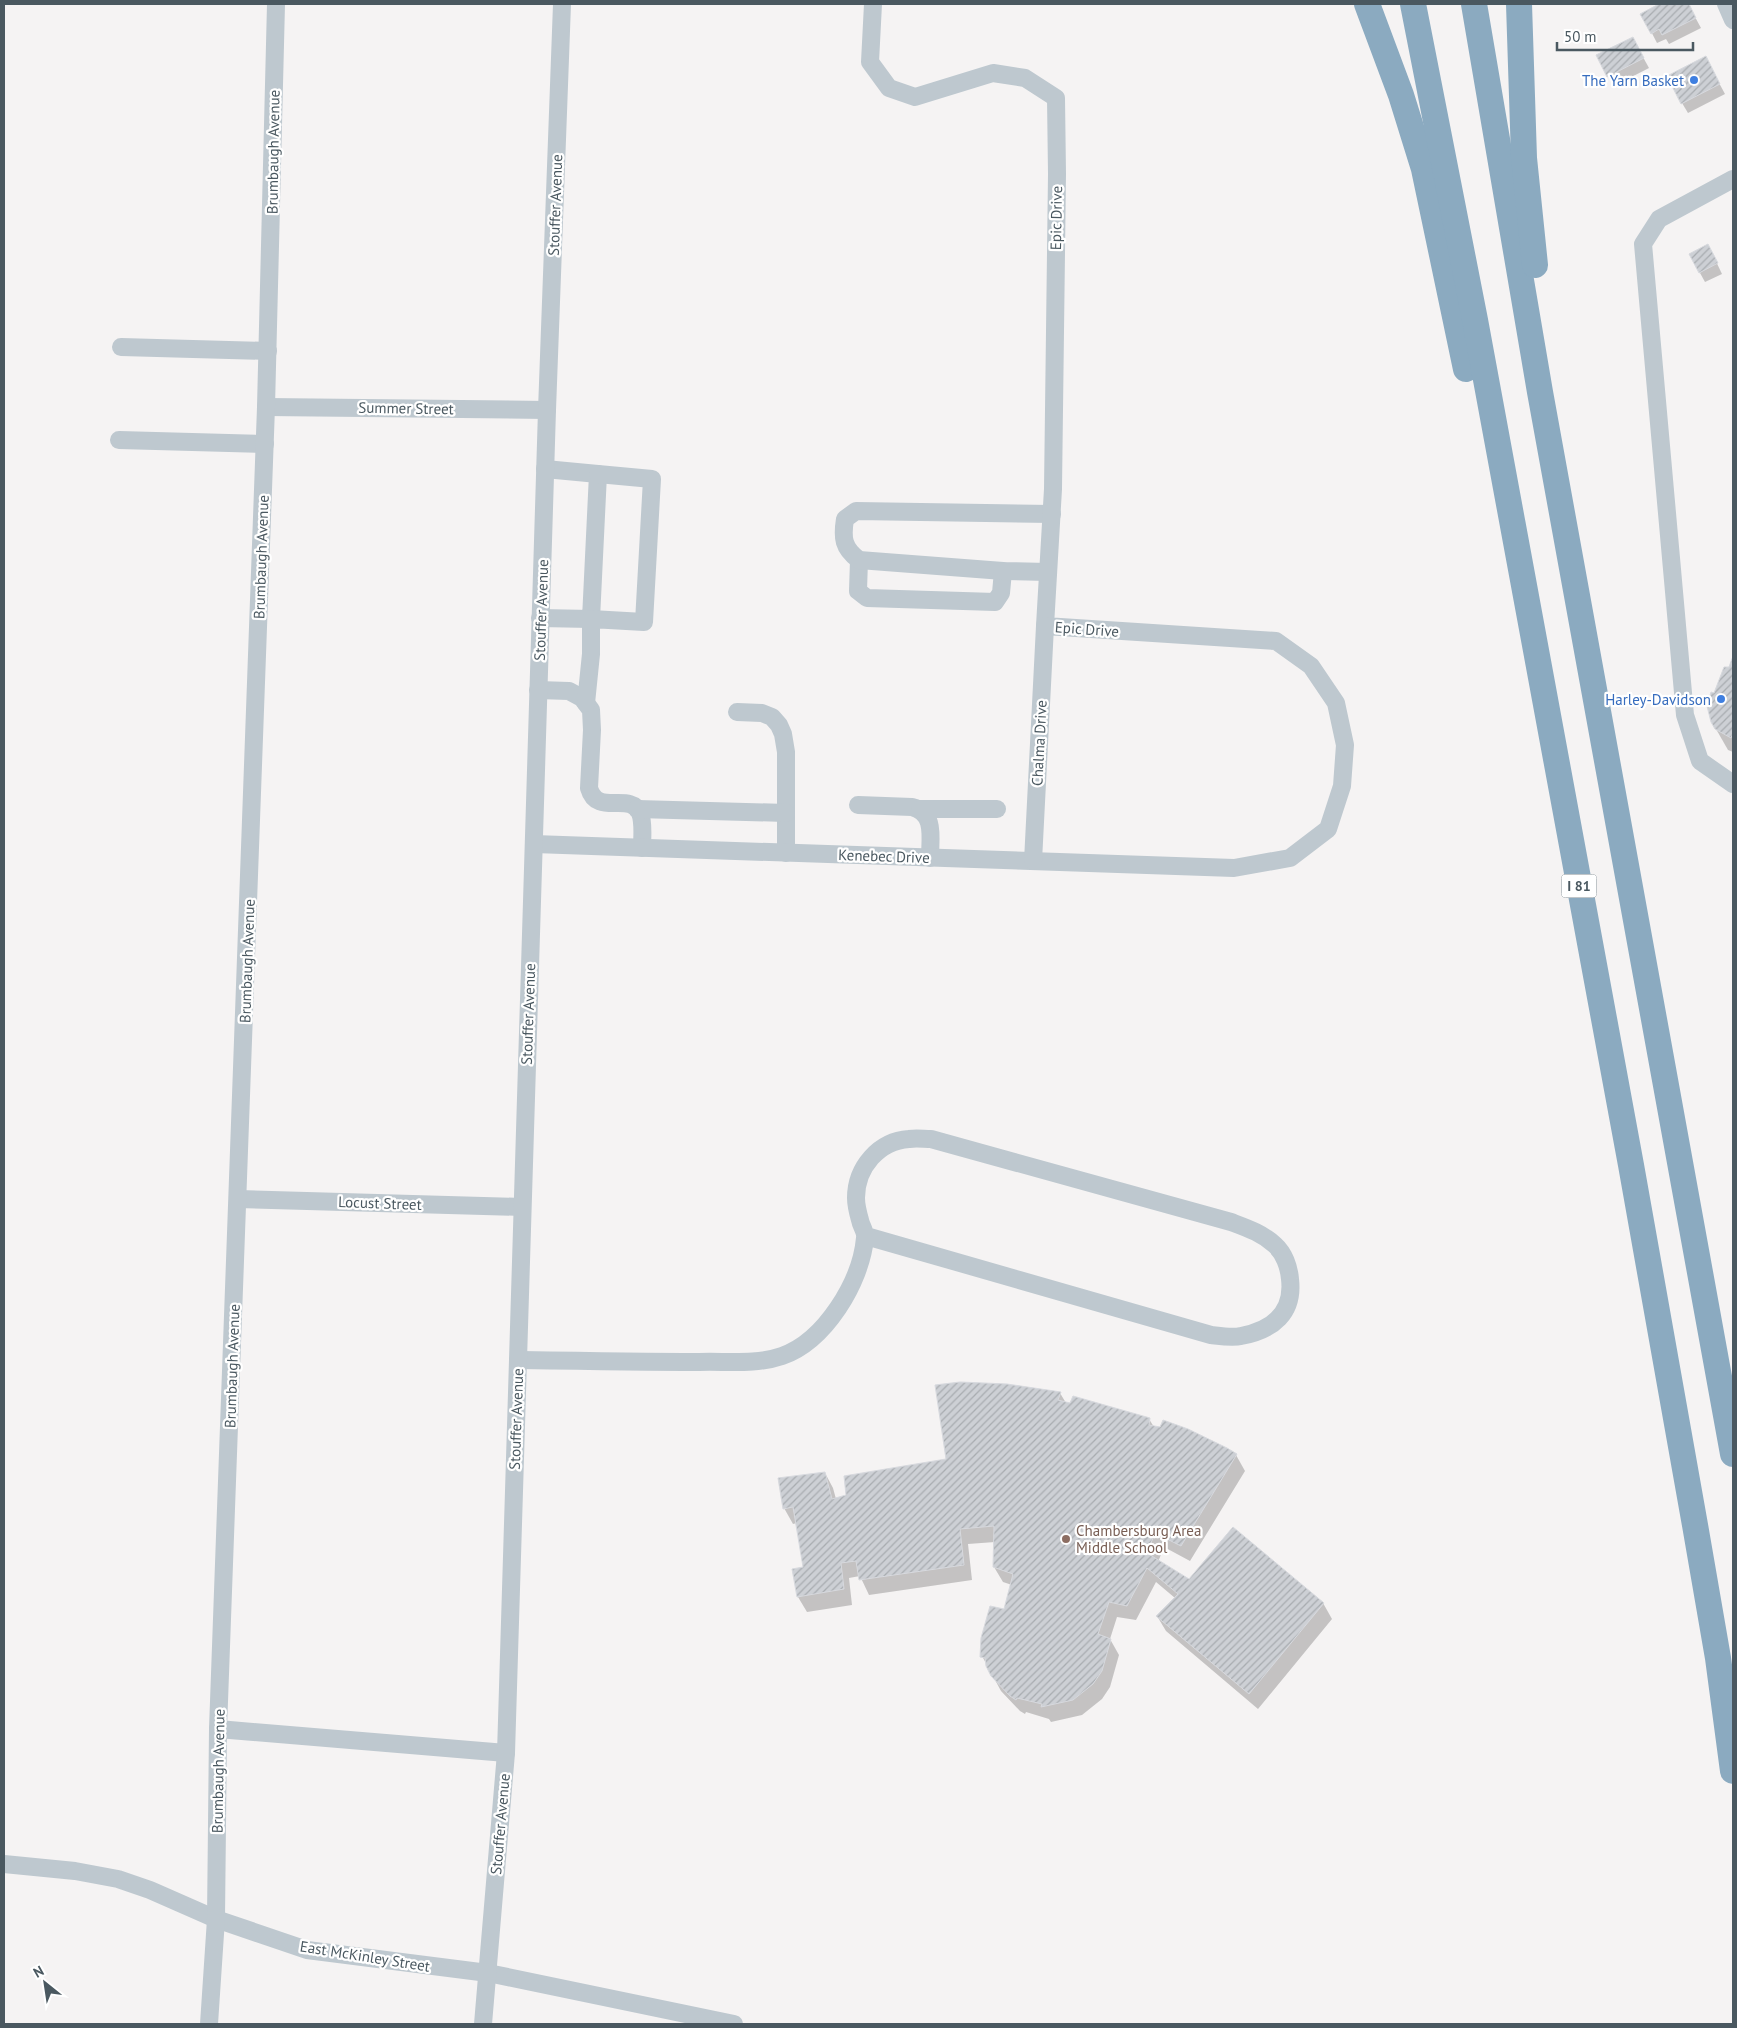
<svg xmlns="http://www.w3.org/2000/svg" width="1737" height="2028" font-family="'PT Sans',sans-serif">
<defs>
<pattern id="building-hatch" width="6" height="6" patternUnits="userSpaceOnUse" patternTransform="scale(1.25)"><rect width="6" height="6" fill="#cdd0d5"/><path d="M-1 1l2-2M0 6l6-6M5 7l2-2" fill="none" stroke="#a8acb0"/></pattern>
</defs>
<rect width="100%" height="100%" fill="#f5f3f3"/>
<g fill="#0003">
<polygon points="1662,4 1688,4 1701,28 1669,44 1666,39 1657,43 1642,14"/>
<polygon points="1638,48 1649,68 1614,86 1608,76"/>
<polygon points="1711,68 1725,94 1688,113 1682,103"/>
<polygon points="1713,255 1722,274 1705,282 1700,273"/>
<polygon points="1733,659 1733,752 1728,750 1712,722 1715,695"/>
<polygon points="1060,1393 1066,1403 1149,1419 1154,1427 1209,1440 1236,1455 1245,1471 1190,1561 1164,1547 1158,1562 1190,1581 1323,1603 1332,1619 1258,1709 1166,1631 1157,1616 1175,1598 1156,1582 1136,1620 1117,1617 1110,1639 1119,1655 1110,1687 1102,1699 1082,1715 1051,1722 1049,1719 1026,1712 1025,1714 1020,1711 1001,1691 982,1656 1005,1611 1012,1585 1003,1582 994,1567 995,1542 968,1544 972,1580 869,1595 860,1576 849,1578 852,1605 807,1612 798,1597 805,1568 797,1523 793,1524 784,1508 825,1473 833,1488 836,1499 948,1460"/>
</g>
<g fill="url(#building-hatch)" stroke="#d7d9de">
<polygon points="1659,4 1689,4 1696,18 1662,35 1659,29 1651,34 1640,14"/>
<polygon points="1633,37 1644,58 1607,77 1596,55"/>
<polygon points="1706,56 1720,84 1681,104 1667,76"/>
<polygon points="1708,244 1718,263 1699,273 1689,254"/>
<polygon points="1733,656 1733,733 1731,738 1715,729 1711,722 1707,706 1711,692 1714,693 1724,667 1729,667"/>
<polygon points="960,1382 1007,1384 1061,1392 1058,1400 1070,1403 1073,1396 1150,1418 1149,1425 1160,1427 1163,1420 1188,1429 1227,1448 1237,1454 1181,1546 1155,1533 1147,1553 1189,1579 1233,1527 1324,1603 1249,1694 1156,1616 1178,1594 1147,1568 1127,1606 1109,1602 1098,1634 1111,1639 1102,1671 1093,1684 1073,1700 1041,1707 1042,1704 1017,1698 1016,1700 1010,1696 991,1676 986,1666 985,1658 980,1657 981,1638 990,1606 1004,1609 1013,1574 993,1567 994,1526 960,1529 964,1565 859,1580 856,1561 841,1563 844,1589 797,1597 792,1569 803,1567 793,1507 783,1509 778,1478 825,1472 832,1499 846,1495 844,1476 946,1459 935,1385"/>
</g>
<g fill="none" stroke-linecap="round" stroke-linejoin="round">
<g stroke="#bec8cf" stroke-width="18">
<polyline points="1726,4 1733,20"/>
<polyline points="1733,179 1659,219 1643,244 1685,715 1700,761 1733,784"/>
<polyline points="121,347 268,351"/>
<polyline points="266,407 547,410"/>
<polyline points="119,440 265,444"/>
<polyline points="859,560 858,591 867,598 995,602 1001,593 1003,571"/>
<path d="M1048,572L1003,571L859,560C843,548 842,538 845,519L856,511L1052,514"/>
<polyline points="540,618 591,619 598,474 545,469"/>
<path d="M538,690L569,691L582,698L591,710L592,730L589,788C597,817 630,791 640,813C644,823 642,837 642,848"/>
<polyline points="586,703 591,654 591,619 644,622 652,479 598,474"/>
<polyline points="737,712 762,713 772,717 779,725 783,734 786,752 786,853"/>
<path d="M858,805L912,807C936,813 930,838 930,858"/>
<polyline points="637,809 786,813"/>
<polyline points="920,809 997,809"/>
<polyline points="534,844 1234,868 1290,858 1328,829 1342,786 1345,745 1336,703 1311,666 1276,641 1045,626 1053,489 1057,174 1056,98 1025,78 993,73 915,97 889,88 870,62 873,4"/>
<polyline points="1033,861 1045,626"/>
<polyline points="238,1199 522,1207"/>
<path d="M518,1360C579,1361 639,1362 699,1362C726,1361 756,1365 782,1356C825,1341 861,1282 865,1238C866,1232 861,1226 860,1220C858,1213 856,1204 856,1198C856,1167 879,1141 909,1139C916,1138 924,1139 931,1139L1231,1222C1247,1228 1262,1233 1275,1245C1284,1253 1289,1267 1290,1279C1294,1313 1273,1330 1241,1336C1232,1338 1220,1336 1211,1335L866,1236"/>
<polyline points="218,1729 506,1753"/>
<polyline points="4,1864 75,1871 118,1879 150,1890 216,1919 307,1950 488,1973 734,2024"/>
<polyline points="209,2024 216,1919 218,1729 266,407 276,4"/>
<polyline points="483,2024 506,1753 547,410 562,4"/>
</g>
<g stroke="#8baac0" stroke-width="26">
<polyline points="1367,4 1401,95 1424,169 1466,369"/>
<polyline points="1413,4 1475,320 1631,1165 1695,1525 1718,1658 1733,1771"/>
<polyline points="1474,4 1540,392 1733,1454"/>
<polyline points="1519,4 1524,158 1535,265"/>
</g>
</g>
<g fill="#3f7fe0" stroke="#fff" stroke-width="2">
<circle cx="1694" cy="80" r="5"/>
<circle cx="1721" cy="699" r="5"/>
</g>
<circle fill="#8d6e63" stroke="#fff" stroke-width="2" cx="1066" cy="1539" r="5"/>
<g text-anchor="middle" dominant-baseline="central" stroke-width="4.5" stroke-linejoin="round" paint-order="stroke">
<rect fill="#fff" stroke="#808a90" stroke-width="1" x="1561.5" y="874.5" width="35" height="23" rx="4"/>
<g font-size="14" font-weight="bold" fill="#4a5860">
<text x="1579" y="886">I 81</text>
</g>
<g font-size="15" fill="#366cbe" stroke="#fff" text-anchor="end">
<text x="1684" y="80">The Yarn Basket</text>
<text x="1711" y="699">Harley-Davidson</text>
</g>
<g font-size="15" fill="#4a5860" stroke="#fff">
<text transform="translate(273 152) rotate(-89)">Brumbaugh Avenue</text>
<text transform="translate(555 205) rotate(-88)">Stouffer Avenue</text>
<text transform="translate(1056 218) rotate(-89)">Epic Drive</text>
<text transform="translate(406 408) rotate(1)">Summer Street</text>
<text transform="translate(261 557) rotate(-88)">Brumbaugh Avenue</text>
<text transform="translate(541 610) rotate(-88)">Stouffer Avenue</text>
<text transform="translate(1087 629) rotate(4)">Epic Drive</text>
<text transform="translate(1039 743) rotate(-87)">Chalma Drive</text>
<text transform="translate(884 856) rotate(2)">Kenebec Drive</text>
<text transform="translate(247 961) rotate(-88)">Brumbaugh Avenue</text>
<text transform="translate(528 1014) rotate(-88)">Stouffer Avenue</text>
<text transform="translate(380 1203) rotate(2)">Locust Street</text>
<text transform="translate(232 1366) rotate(-88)">Brumbaugh Avenue</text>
<text transform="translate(516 1419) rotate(-88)">Stouffer Avenue</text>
<text transform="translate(218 1771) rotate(-89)">Brumbaugh Avenue</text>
<text transform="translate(500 1824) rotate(-85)">Stouffer Avenue</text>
<text transform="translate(365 1956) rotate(9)">East McKinley Street</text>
</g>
<g font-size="15" fill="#785e54" stroke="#fff" text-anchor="start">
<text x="1076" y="1530">Chambersburg Area<tspan x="1076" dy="17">Middle School</tspan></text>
</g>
</g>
<rect width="1737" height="2028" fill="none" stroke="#4a5860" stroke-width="10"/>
<g transform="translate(45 1983) rotate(330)" stroke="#ffffff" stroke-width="4" paint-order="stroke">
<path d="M0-4L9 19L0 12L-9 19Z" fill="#4a5860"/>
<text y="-8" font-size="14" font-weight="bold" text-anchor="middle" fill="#4a5860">N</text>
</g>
<path d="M1557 42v8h136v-8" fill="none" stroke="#4a5860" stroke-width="2.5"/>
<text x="1564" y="42" font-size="15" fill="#4a5860" stroke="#ffffff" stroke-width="4" paint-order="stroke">50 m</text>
</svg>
